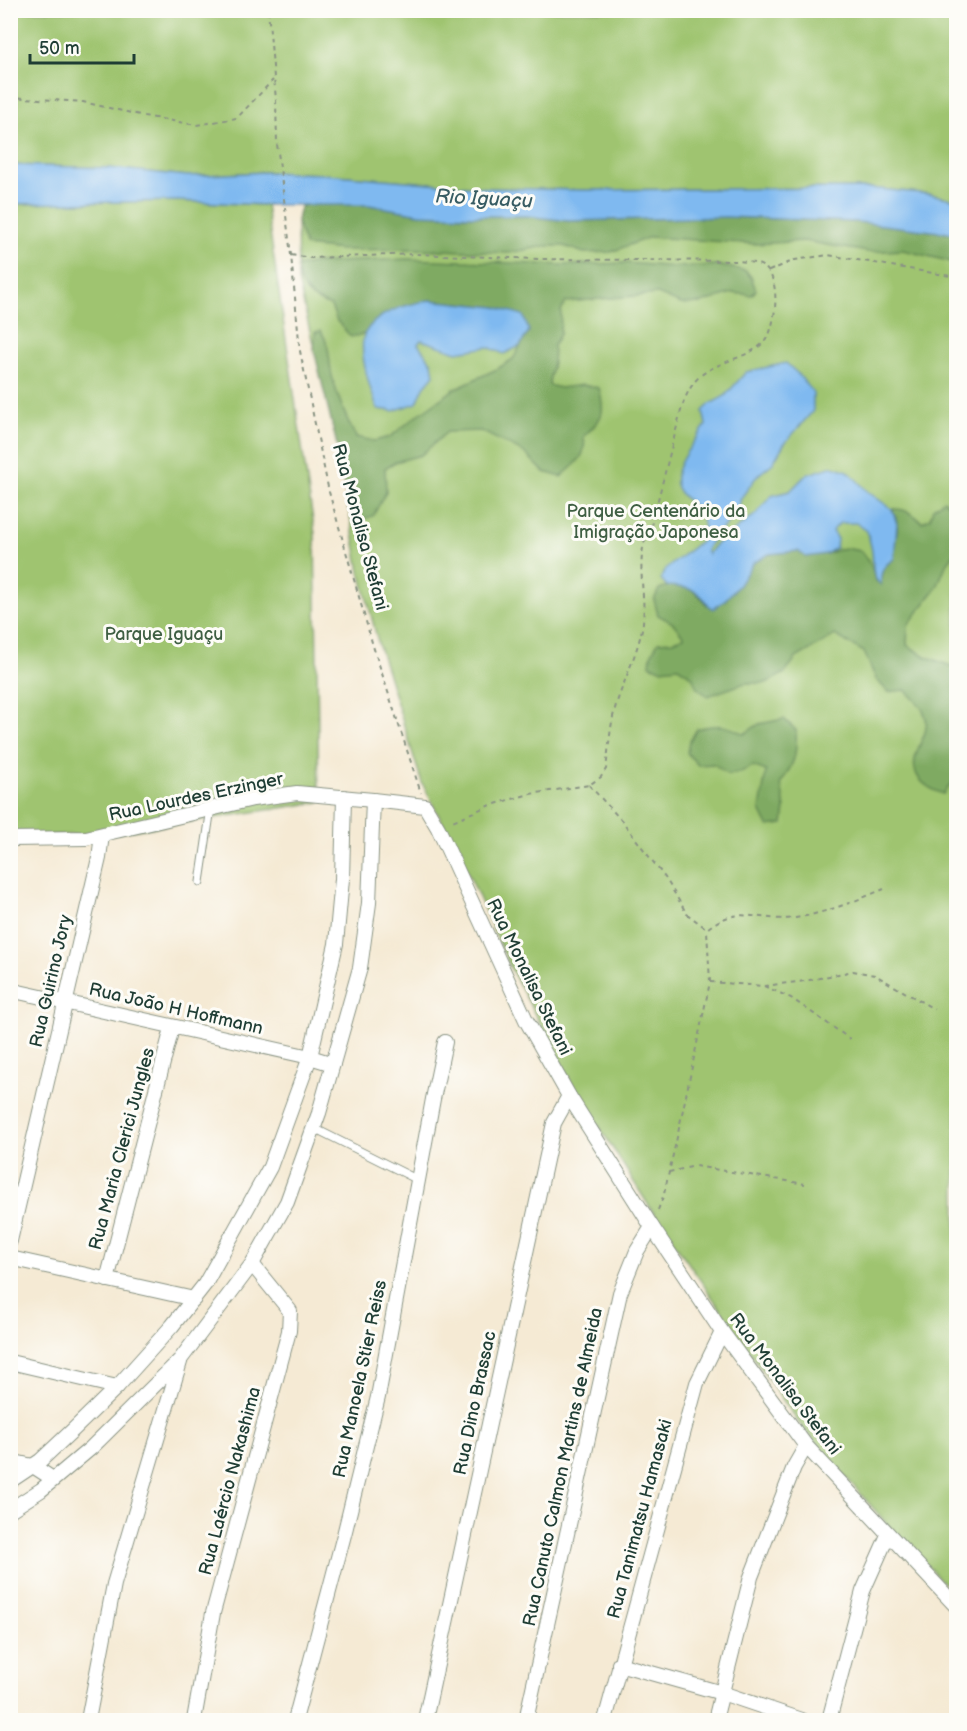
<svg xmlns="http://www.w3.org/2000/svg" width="967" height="1731" font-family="'Balsamiq Sans',sans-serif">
<rect width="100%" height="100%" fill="#fdfcf7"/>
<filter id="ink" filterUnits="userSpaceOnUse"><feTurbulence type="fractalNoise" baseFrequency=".0167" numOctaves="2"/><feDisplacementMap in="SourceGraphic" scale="12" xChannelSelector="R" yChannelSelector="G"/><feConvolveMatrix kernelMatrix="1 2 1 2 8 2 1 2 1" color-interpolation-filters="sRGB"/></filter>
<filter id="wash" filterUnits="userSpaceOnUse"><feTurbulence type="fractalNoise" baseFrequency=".008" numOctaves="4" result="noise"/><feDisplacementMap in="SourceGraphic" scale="24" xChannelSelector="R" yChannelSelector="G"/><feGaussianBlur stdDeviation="1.35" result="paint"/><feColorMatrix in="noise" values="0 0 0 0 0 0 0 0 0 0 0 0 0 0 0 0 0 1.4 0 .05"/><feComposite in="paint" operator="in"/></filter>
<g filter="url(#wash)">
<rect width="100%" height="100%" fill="#f5ead4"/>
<g fill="#9fc46f" stroke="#5f8052" stroke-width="1.5">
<polygon points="11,11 956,11 956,200 930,194 869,188 583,190 488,188 324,174 264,172 188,176 109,168 11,165"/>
<polygon points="176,201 266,205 315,534 319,802 110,834 11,836 10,204"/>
<polygon points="313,203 369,205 420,214 569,221 726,217 858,222 956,234 956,1596 886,1523 801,1426 649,1206 571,1082 511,969 465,866 422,783 379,646 360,572 338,449 298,281 297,221 300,207"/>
</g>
<g fill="#7faa62" stroke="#4f744b" stroke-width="1.5">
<polygon points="313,203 369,205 420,214 472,216 527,216 569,221 726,217 858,222 956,234 956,266 948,261 903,250 868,252 804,241 756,244 650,237 611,252 584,253 564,246 545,246 509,253 418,249 342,250 305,246 297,221 300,207"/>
<path d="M408,259L565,265L626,263L676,267L718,265L746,271L751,277L756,290L752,295L732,293L702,303L681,304L658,294L566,302L561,311L560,334L553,346C556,362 550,369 549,385L560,388L583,385L599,388C606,414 603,418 584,436C587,459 575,463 561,477L544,472L525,453L481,431L447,432L421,455L395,462L385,468L386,492L373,516L361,520L348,509L338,449L314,350L315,332L321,331C331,347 328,359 332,376C338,398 345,417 356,437L374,441L390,437L415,417L456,388L497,369L513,359L529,331L496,307L429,300L376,321L364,334L351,337L337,321L331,306C310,299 299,289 297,267L315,263Z"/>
<path d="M944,500L956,511V552L946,565L937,587L908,625L907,645L925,656L956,668V778L943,794C924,787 908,775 917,752C920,742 928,732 926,720C925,708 913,698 905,690L888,692L876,679L864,652L835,635L796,658L785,673L766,683H745L708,696L697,688L692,676L678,667L661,669L650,665L651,655L658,642L673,641L684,637L673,623L658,615L654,600L659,589C677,581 698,589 707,605L724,601L739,585L752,563L769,554L798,551L826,554L844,548L861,551L872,567L875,580L881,584C881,563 900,544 897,523C896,518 894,513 892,509C905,508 912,513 922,522L930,518L933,508Z"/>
<path d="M784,719L796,730C797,755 795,762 781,783L785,808L783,824L768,826L760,810L766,771L753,766L741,772L728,775L714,764L698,765L687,753L689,742L697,729C716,724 726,724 744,734L759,724Z"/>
</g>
<g fill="#7fb9f0" stroke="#4f7b92" stroke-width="1.5">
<polygon points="11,165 109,168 188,176 264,172 324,174 488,188 583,190 869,188 930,194 956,200 956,234 858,222 726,217 569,221 527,216 472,216 420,214 369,205 266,205 176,201 11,204"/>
<path d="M429,300L496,307L523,315L529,331L520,346L504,354L488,347L457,352L421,340L418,344L432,363L434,375L424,387L417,403L393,411L378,409C371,393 357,350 365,333C377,311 407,305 429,300Z"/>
<path d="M786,363L798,374L813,392V411L784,444L773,463L757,476L741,498L737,513L713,538L706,550L708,554L714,546L756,514L771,496L790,491L806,475L833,466L848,471L868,492L892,509L897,524L894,559C883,566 880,571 881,585C870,576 874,564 872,551C871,545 869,538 867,531L856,523H840L832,531L837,539L836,548L826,554L806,557L798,551L769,554L753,563L739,585L724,601L713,609C706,605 706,599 700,595C691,587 678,587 667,586L661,579L666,569L703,539C704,530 704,519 699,512C687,496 669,493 678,469C683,453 697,439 706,425L703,411L710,404L725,396L746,372Z"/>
</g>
</g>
<g filter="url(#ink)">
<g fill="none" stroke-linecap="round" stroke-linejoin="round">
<defs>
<g id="service">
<polyline points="200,882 211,808"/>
<polyline points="314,1128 418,1180"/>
</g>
<g id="minor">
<polyline points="10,839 86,838 253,799 297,793 373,800 425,806 438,828 526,1020 569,1096 652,1227 722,1332 806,1446 956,1606"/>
<polyline points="10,990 310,1057 333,1064"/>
<polyline points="10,1241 99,858 102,835"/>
<polyline points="10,1258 194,1299"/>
<polyline points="107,1280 172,1028"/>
<polyline points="10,1362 117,1387"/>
<polyline points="10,1461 33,1466 53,1479"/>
<polyline points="10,1481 40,1461 74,1429 117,1387 172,1326 205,1284 270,1167 310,1057 336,944 342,879 344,797"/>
<polyline points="10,1510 41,1490 91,1448 180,1360 252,1264 287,1202 319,1113 360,968 369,903 373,800"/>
<polyline points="619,1664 722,1693 802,1720"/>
<polyline points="88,1720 114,1584 180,1362"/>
<polyline points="194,1720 213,1613 289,1331 290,1311 252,1264"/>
<polyline points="295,1720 345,1531 378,1397 433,1099 445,1042"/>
<polyline points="425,1720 554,1123 569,1096"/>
<polyline points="526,1720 620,1293 637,1251 652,1227"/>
<polyline points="605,1720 697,1383 722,1332"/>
<polyline points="715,1720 751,1577 794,1467 806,1446"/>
<polyline points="829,1720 863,1591 888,1535"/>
</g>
</defs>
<use href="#service" stroke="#8a9484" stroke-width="9"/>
<use href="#minor" stroke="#8a9484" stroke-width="16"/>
<g stroke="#8a9484" stroke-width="2" stroke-dasharray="4.5 4.5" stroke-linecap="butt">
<polyline points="268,10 276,100 277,144 291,255 300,351 329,492 373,646 421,793"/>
<polyline points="10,97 83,102 144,116 196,125 237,118 273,80"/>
<path d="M291,255L311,258L417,254L538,259L738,261C748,262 761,262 768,271C779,284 776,316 770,332C759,362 708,357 691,387C682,401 679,419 675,434C667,464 660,493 652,522C650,531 644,539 643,548C638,575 647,603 642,629C637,654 625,678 617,702C610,723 609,747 606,769L601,777L589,785L530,794L488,806L450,822"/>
<polyline points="769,271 795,260 828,255 956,277"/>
<path d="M589,785L623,822L666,879L687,914L707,929C738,903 760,923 795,918C826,913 855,901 884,889"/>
<polyline points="710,982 764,986 791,998 850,1039"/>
<polyline points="764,986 805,981 853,971 875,975 934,1009"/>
<polyline points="669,1172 695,1166 805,1184"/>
<polyline points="658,1210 664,1194 678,1133 710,982 707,931"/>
</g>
<use href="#service" stroke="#fff" stroke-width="7"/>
<use href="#minor" stroke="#fff" stroke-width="14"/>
</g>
</g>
<g text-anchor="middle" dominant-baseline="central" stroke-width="6" stroke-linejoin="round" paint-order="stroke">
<g font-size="18" fill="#3f5f43" stroke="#fdfcf7">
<text x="656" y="511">Parque Centenário da<tspan x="656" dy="21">Imigração Japonesa</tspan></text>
<text x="164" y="634">Parque Iguaçu</text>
</g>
<g font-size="18" fill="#1f3d34" stroke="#fdfcf7">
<text transform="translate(360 527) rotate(75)">Rua Monalisa Stefani</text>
<text transform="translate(196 797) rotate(-12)">Rua Lourdes Erzinger</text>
<text transform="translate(529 977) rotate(64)">Rua Monalisa Stefani</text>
<text transform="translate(51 981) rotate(-77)">Rua Guirino Jory</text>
<text transform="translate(176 1009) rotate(13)">Rua João H Hoffmann</text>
<text transform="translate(122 1149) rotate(-75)">Rua Maria Clerici Jungles</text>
<text transform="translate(360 1379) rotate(-78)">Rua Manoela Stier Reiss</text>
<text transform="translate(785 1384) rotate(53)">Rua Monalisa Stefani</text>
<text transform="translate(475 1403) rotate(-78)">Rua Dino Brassac</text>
<text transform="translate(563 1467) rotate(-78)">Rua Canuto Calmon Martins de Almeida</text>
<text transform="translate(230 1481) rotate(-75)">Rua Laércio Nakashima</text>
<text transform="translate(640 1519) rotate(-75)">Rua Tanimatsu Hamasaki</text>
</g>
<g font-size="20" font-style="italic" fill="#375c63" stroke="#fdfcf7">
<text transform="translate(484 199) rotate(3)">Rio Iguaçu</text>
</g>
</g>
<rect width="967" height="1731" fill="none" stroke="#fdfcf7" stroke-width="36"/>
<path d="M30 54v9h104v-9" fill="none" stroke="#1f3d34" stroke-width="3"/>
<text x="39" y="54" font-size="18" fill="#1f3d34" stroke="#fdfcf7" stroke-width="4.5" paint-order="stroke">50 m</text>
</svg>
